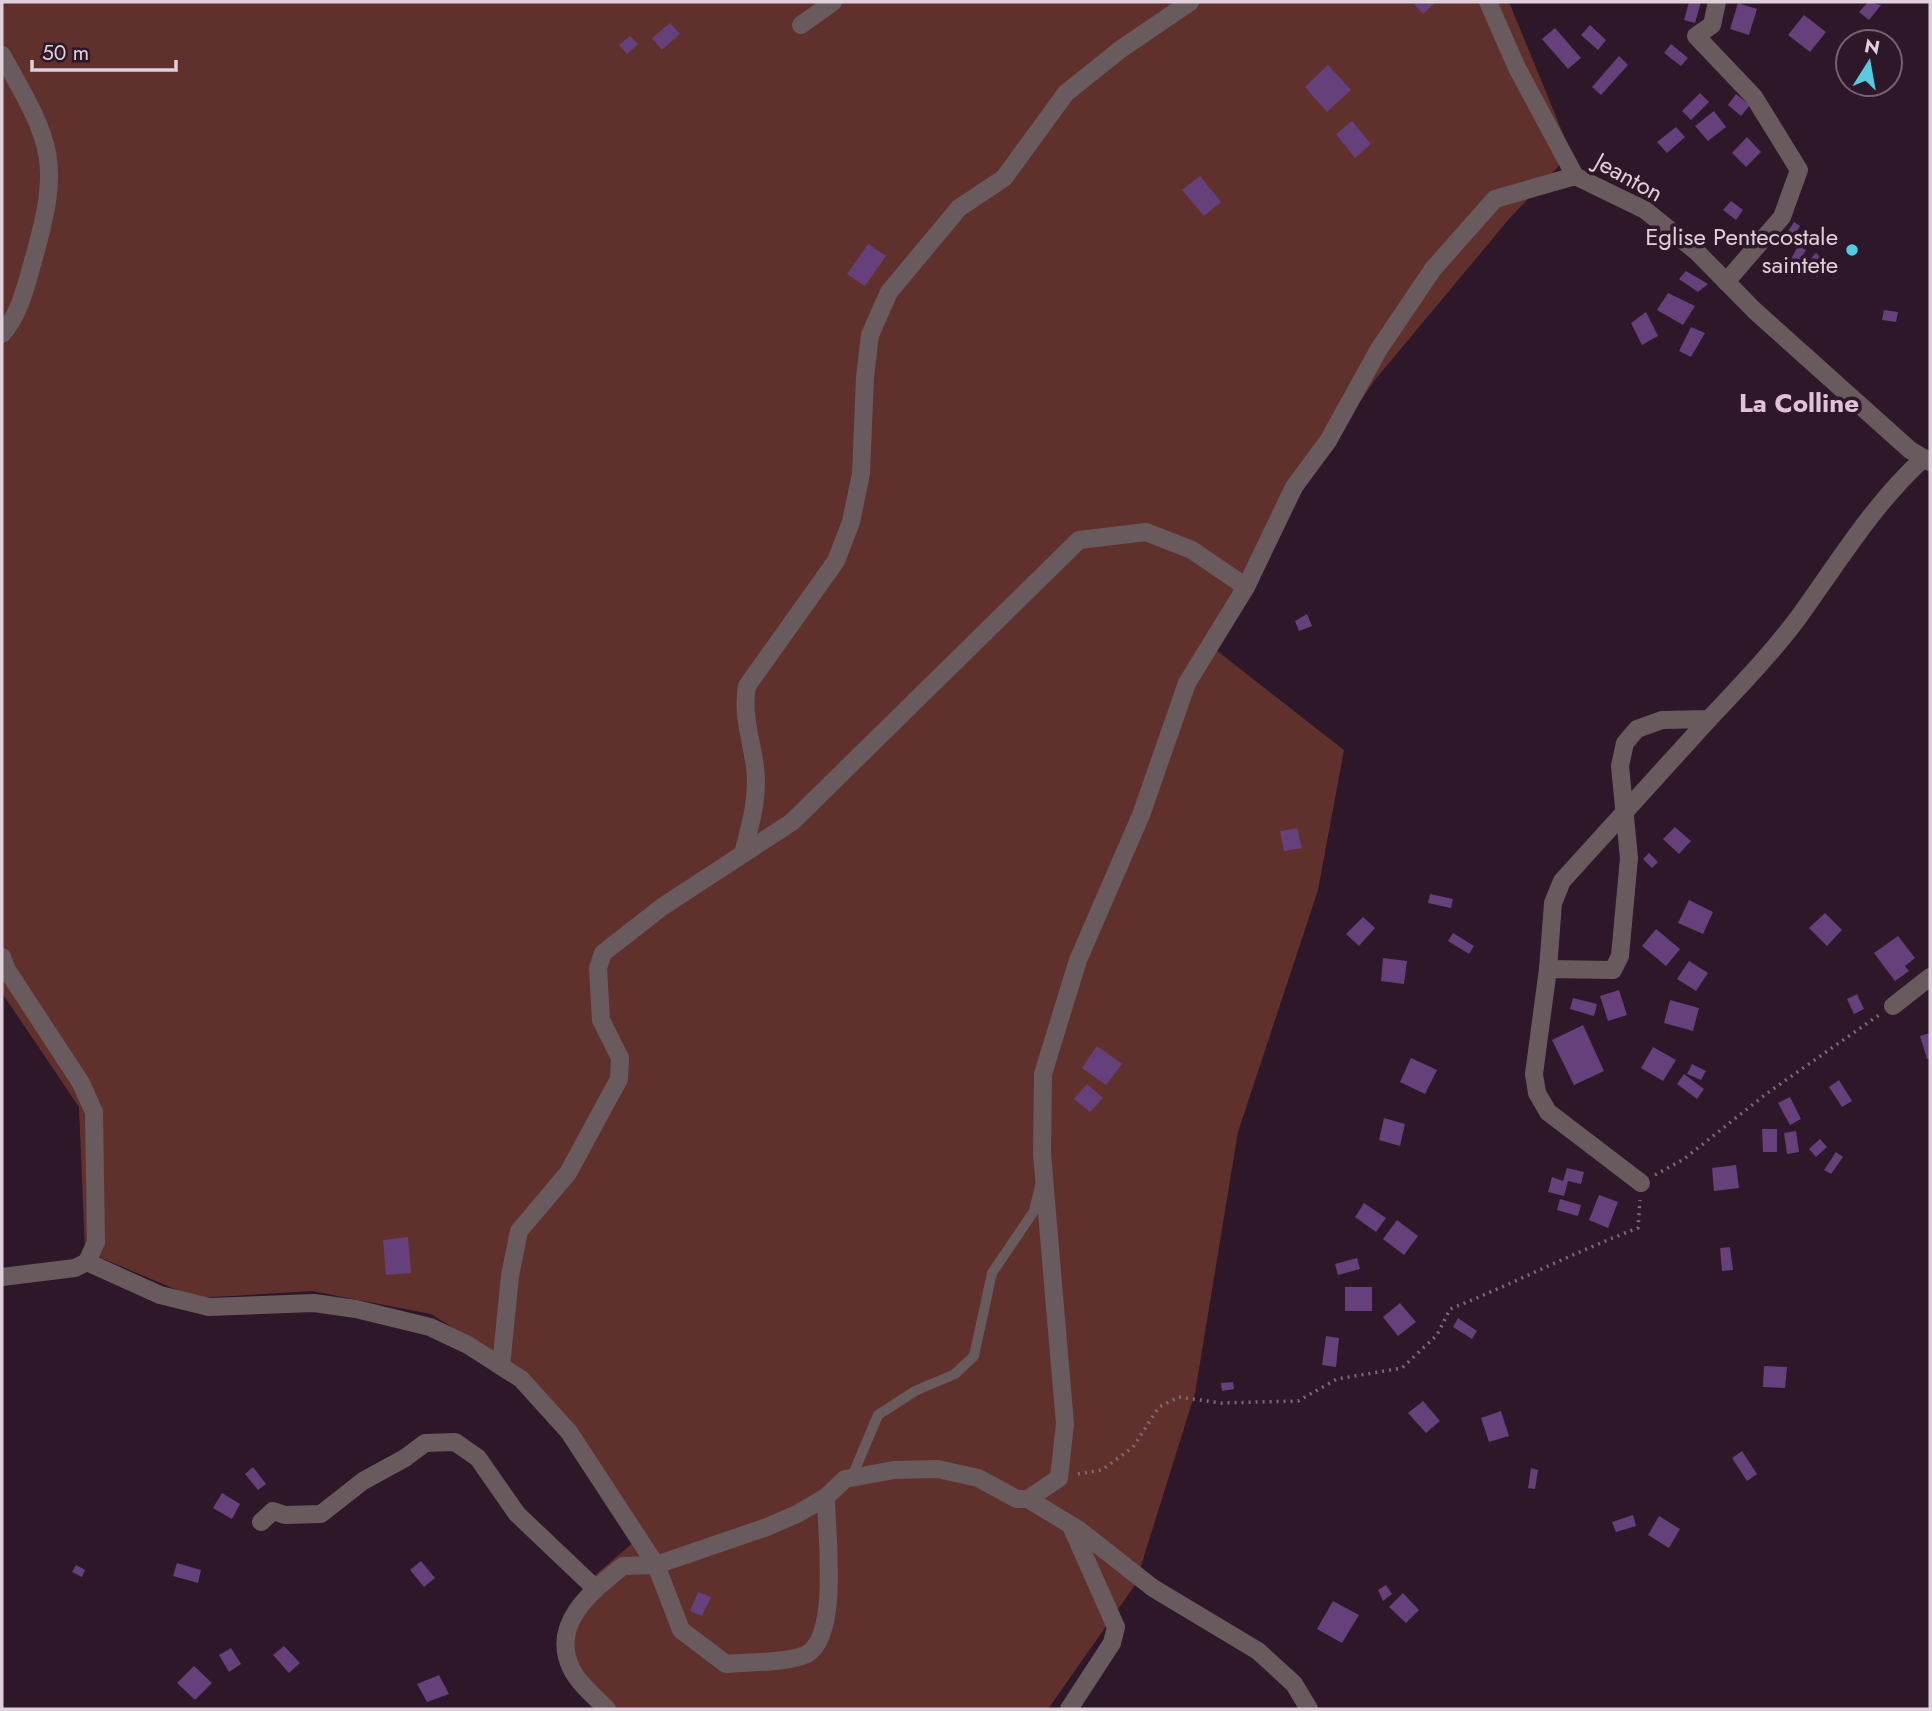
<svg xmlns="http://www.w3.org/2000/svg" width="1932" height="1711" font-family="Jost,sans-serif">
<rect width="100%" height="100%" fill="#2d1728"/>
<polygon fill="#60312c" points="2,2 1509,2 1571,153 1509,219 1374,381 1312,474 1212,647 1344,750 1318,890 1238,1132 1195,1393 1135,1585 1048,1709 614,1709 578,1665 571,1638 587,1582 642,1535 516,1367 431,1314 312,1291 196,1298 85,1251 79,1107 2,993"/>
<g fill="#65407b">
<polygon points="1412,2 1436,2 1423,14"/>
<polygon points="1689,2 1701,2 1695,23 1684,20"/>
<polygon points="1868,2 1881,5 1869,20 1859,12"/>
<polygon points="1738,3 1757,9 1749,35 1730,29"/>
<polygon points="1804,15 1826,32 1810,52 1788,35"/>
<polygon points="670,23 680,34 662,50 652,38"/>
<polygon points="1590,25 1606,40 1598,50 1581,35"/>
<polygon points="1555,28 1581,58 1568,69 1542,39"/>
<polygon points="630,36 638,44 627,54 619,45"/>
<polygon points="1671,44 1688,58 1681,66 1664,53"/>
<polygon points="1619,56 1628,65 1601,95 1592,87"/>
<polygon points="1328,65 1351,90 1327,112 1305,87"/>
<polygon points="1700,93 1709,102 1691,120 1682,111"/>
<polygon points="1736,94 1750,105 1741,116 1728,105"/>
<polygon points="1714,111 1726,127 1708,141 1695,126"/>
<polygon points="1352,121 1371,144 1355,158 1336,134"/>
<polygon points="1676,127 1685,137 1667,153 1657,142"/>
<polygon points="1747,137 1761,152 1746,167 1732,153"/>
<polygon points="1200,176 1221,202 1204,216 1182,190"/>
<polygon points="1731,201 1743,210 1736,220 1723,210"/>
<polygon points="1794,222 1800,226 1788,245 1782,241"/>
<polygon points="868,244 886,256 865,286 847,274"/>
<polygon points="1798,246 1806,250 1798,263 1791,259"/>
<polygon points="1816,253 1828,264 1817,277 1804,266"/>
<polygon points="1686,271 1708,284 1698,292 1679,279"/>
<polygon points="1668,293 1695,306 1683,325 1657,310"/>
<polygon points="1884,310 1898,312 1896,322 1882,320"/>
<polygon points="1646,312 1658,336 1642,345 1631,323"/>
<polygon points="1691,327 1705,333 1691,357 1679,351"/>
<polygon points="1307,614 1312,626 1299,631 1295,621"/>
<polygon points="1675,827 1691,841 1679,854 1663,839"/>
<polygon points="1297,828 1302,848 1284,851 1280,831"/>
<polygon points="1649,853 1658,862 1652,868 1643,859"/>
<polygon points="1430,894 1453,899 1451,908 1428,903"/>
<polygon points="1689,900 1713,912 1703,934 1678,923"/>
<polygon points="1825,913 1842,930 1827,946 1809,928"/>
<polygon points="1363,917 1375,928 1359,946 1346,934"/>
<polygon points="1656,929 1680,949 1666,966 1642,946"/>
<polygon points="1453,933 1474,946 1469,954 1448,941"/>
<polygon points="1898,936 1915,958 1905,966 1909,971 1895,981 1874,953"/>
<polygon points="1383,958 1407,961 1404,984 1381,981"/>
<polygon points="1689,961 1708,973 1696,991 1677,979"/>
<polygon points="1619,990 1627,1015 1608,1021 1600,996"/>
<polygon points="1857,994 1864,1009 1854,1014 1847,999"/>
<polygon points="1573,998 1597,1004 1594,1016 1570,1009"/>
<polygon points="1670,1000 1699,1008 1693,1031 1664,1023"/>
<polygon points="1583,1025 1604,1071 1574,1085 1552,1040"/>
<polygon points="1930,1033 1930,1058 1927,1059 1920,1036"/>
<polygon points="1097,1046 1122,1064 1106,1085 1082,1068"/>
<polygon points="1653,1047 1676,1060 1663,1081 1641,1068"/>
<polygon points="1411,1058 1437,1070 1425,1094 1400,1082"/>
<polygon points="1692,1064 1706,1071 1701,1080 1687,1074"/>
<polygon points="1684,1074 1704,1089 1697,1099 1677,1084"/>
<polygon points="1839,1080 1852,1101 1842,1107 1829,1087"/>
<polygon points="1087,1084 1103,1098 1090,1112 1074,1099"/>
<polygon points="1790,1097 1801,1119 1790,1125 1778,1103"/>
<polygon points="1384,1118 1405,1124 1400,1146 1379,1140"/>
<polygon points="1762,1129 1777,1129 1777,1152 1763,1152"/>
<polygon points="1796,1131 1799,1152 1787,1154 1784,1133"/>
<polygon points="1820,1139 1827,1147 1816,1157 1809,1149"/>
<polygon points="1836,1152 1843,1157 1831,1174 1824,1170"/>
<polygon points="1736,1165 1739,1188 1714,1191 1712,1168"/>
<polygon points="1567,1168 1584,1172 1581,1184 1568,1181 1564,1196 1548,1192 1552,1177 1563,1181"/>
<polygon points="1599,1195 1618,1202 1608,1228 1589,1220"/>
<polygon points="1560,1199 1581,1205 1578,1216 1557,1210"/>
<polygon points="1364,1203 1386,1218 1376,1232 1355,1217"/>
<polygon points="1397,1220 1418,1236 1404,1255 1383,1239"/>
<polygon points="408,1237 411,1273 386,1275 383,1240"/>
<polygon points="1730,1247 1733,1270 1722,1271 1720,1248"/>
<polygon points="1357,1258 1360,1269 1338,1275 1335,1264"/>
<rect x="1345" y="1287" width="27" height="24"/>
<polygon points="1400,1303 1416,1322 1398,1336 1383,1317"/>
<polygon points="1458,1318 1477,1331 1472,1339 1453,1327"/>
<polygon points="1326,1336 1339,1338 1336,1367 1322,1365"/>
<polygon points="1764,1366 1787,1367 1785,1388 1763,1387"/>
<polygon points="1233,1382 1234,1389 1222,1391 1221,1383"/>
<polygon points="1423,1401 1440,1421 1426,1433 1408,1413"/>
<polygon points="1501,1411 1509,1436 1489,1442 1481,1418"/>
<polygon points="1742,1451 1757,1474 1747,1481 1732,1458"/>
<polygon points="253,1467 266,1484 258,1490 245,1474"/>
<polygon points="1531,1468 1538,1470 1535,1489 1528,1488"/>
<polygon points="222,1493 240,1504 232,1519 213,1508"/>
<polygon points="1633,1515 1636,1526 1616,1532 1612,1522"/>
<polygon points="1659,1516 1680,1529 1669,1548 1648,1535"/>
<polygon points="421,1561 435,1578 424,1587 410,1570"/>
<polygon points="177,1563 201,1570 198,1583 173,1576"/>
<polygon points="76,1565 85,1570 82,1577 72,1572"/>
<polygon points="1386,1585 1392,1594 1383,1601 1378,1590"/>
<polygon points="698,1592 711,1597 702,1616 690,1611"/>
<polygon points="1403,1593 1419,1610 1406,1623 1389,1607"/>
<polygon points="1333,1601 1359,1615 1342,1643 1317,1629"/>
<polygon points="284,1646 300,1663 289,1673 273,1655"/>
<polygon points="231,1648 241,1664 229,1672 219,1655"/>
<polygon points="194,1666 212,1683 195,1700 177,1683"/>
<polygon points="439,1675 449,1694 427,1702 417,1684"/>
</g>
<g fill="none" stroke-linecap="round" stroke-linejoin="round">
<g stroke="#7d6978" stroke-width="3.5" stroke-dasharray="2 5" stroke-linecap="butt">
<polyline points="1655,1175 1684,1159 1766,1094 1879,1015"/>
<path d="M1078,1474L1102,1470L1133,1447L1159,1407L1179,1397L1221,1403L1298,1401L1337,1379L1402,1368L1437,1335L1450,1309C1513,1284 1574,1252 1638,1228L1640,1200"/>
</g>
<polyline stroke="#695a5d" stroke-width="10" points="851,1479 878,1415 915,1391 955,1374 974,1356 992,1273 1034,1211 1040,1186"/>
<g stroke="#695a5d" stroke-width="18">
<polyline points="1488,2 1517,68 1575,176 1645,210 1697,252 1755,311 1910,450 1930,462"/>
<polyline points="1717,2 1712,25 1696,36 1754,97 1799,170 1782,217 1726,282"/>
<polyline points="801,25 833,2"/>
<path d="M2,55C52,144 62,160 33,261C26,286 19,316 2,334"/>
<path d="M743,854C750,825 759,798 755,767C751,738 742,715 747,686L836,561L851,522L861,474L865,377L870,335L889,292L959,208L1004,178L1066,93L1121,49L1190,2"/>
<polyline points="2,957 7,970 81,1083 94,1112 96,1242 87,1262 75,1268 2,1277"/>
<polyline points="1548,969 1553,903 1562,881 1709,719"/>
<polyline points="1893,1006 1930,977"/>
<path d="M1641,1183L1548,1112L1537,1093L1534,1074L1548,969L1613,970L1620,956L1629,858L1620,766L1625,743L1637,729L1662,720L1709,719C1740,686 1771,654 1798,618C1838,563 1873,504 1924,458"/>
<path d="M87,1262L160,1295L209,1307L314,1303L356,1309L430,1327L468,1345L521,1379L569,1432L656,1565L681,1630L726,1664C745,1662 791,1663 807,1654C840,1635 826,1532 826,1497"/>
<polyline points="501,1366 510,1276 519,1231 568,1173 619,1079 620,1058 601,1020 598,968 603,953 662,907 792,822 1079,540 1146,532 1192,550 1246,587"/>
<polyline points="1028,1499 1059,1478 1065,1424 1042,1154 1043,1074 1078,960 1141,815 1187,683 1246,587 1294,487 1328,441 1379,349 1433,269 1495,199 1575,176"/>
<polyline points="261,1522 273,1511 285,1515 321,1514 363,1481 405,1458 425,1443 455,1442 478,1458 517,1514 596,1589"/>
<path d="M607,1709C595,1697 578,1683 571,1668C550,1623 592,1591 623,1566L656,1565L767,1527L797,1514L826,1497L845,1479L894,1470L938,1469L978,1478L1017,1499H1028L1079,1530L1153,1588L1258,1651L1294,1684L1309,1709"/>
<polyline points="1069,1709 1112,1643 1116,1627 1071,1526"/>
</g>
</g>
<circle fill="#55cae0" stroke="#2d1728" stroke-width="2.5" cx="1852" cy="250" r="7"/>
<g text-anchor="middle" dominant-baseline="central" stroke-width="7" stroke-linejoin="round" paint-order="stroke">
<g font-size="24" fill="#e0d0db" stroke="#2d1728">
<text transform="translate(1629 177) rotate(29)">Jeanton</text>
</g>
<g font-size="24" fill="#e0d0db" stroke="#2d1728" text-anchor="end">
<text x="1838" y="236">Eglise Pentecostale<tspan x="1838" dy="28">saintete</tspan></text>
</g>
<g font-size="26" font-weight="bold" fill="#e1c2d8" stroke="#2d1728">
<text x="1799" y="403">La Colline</text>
</g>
</g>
<rect width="1932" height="1711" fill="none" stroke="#e0d0db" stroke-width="7"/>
<g transform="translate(1869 63) rotate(11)"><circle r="33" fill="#2d1728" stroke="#756170" stroke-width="2"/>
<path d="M0-5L12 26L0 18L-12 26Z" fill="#55cae0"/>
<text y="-10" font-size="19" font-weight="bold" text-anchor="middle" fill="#e0d0db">N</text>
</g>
<path d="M32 60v10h144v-10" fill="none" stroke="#e0d0db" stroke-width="3.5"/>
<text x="42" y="60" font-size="21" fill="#e0d0db" stroke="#2d1728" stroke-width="5" paint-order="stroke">50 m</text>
</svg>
